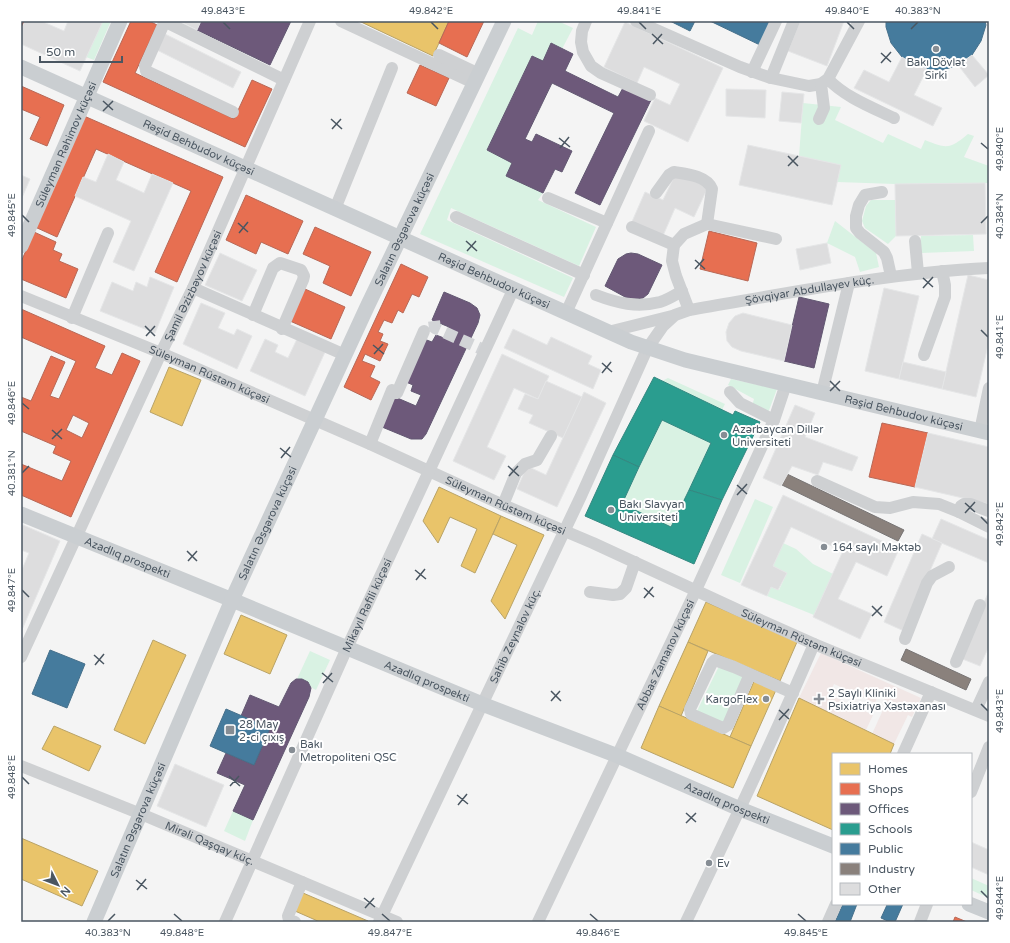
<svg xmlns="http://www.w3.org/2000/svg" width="1010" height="943" font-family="'Varela Round',sans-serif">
<rect width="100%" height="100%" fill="#f4f4f4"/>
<polygon fill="#f1e7e6" points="821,653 921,698 912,717 908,715 894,744 872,734 887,701 878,696 875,703 834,684 829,694 873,715 866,730 799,698"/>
<g fill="#d9f2e3">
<polygon points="103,21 111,21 94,60 86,57"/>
<polygon points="538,21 558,21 573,28 562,49 551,44 543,61 532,56 487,150 512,163 506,176 543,193 538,200 596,227 579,266 451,208 447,220 573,278 564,297 420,234 518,28 532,35"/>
<path d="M803,103L841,107L835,120L883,143L888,134L921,149L925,140C947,149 950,149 968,134L974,136L964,157L989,166V183L895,184L837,182L799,156Z"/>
<polygon points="871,200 895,200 896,236 888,244 865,228 862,221 866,206"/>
<polygon points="835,221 876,253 879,267 860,272 855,257 827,243"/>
<polygon points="973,235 974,251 921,253 921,236"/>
<polygon points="668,378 725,404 722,410 662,381"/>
<polygon points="731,379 777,389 768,413 752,406 754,399 728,385"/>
<polygon points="662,420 711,443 671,527 622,504"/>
<polygon points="755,499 773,507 740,583 721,575"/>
<polygon points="783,543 796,549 813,564 833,574 814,615 767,596 771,587 779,590 787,573 773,566"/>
<path d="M310,651L330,660L316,690C307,686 309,678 297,679Z"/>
<polygon points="719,666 745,678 723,723 697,711"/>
<polygon points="233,811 253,820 245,841 224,831"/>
<polygon points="971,878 989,886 989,898 971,890"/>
</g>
<g fill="#e9c46a" stroke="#b9a367">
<polygon points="359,21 449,21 433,56"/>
<polygon points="169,367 201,380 182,426 150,412"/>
<polygon points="439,487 501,516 475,573 461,566 477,529 450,517 438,543 423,521"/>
<polygon points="501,516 544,535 505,619 491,601 517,545 493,534"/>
<polygon points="706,602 797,642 780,681 688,642"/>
<polygon points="241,615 287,635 270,674 224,654"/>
<polygon points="153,640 186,655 145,744 114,730"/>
<polygon points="688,642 708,651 681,716 659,706"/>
<polygon points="758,672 780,681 751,746 730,737"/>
<polygon points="799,698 894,744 890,754 833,754 833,830 757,796"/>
<polygon points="659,706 751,746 733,788 641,748"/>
<polygon points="54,726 101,746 89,771 42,749"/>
<polygon points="21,838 98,871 82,906 21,879"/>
<polygon points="303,893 368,921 320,922 295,911"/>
</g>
<g fill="#e76f51" stroke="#b86856" fill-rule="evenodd">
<polygon points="21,21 25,21 21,30"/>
<polygon points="131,21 149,21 157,25 135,73 234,119 252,80 272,89 245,147 103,82"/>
<polygon points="449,21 484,21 467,57 439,43"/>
<polygon points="420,65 449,78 436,106 407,93"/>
<polygon points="21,86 64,105 47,146 30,139 40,117 21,109"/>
<polygon points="84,116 223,177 177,282 155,272 191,191 96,149 57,237 35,227"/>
<polygon points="246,195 303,221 288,254 261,242 256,254 226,240"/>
<polygon points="315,227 371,252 351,296 323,283 330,266 303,254"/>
<polygon points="709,231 757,243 748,281 700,269"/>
<polygon points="34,232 56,242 53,250 62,254 59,261 78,269 66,298 21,279 21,262"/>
<polygon points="401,264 428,277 419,297 412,294 403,313 398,310 392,323 384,320 378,332 383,334 380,341 388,344 380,361 365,354 362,361 375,366 370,377 380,382 371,400 344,387"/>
<polygon points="305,289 345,307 331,339 290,321"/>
<path d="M21,309L105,346L95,368L112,375L122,353L140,361L71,517L21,495V464L62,481L71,461L53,453L56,446L21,431V397L31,401L51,356L65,362L50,396L59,399L76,361L21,337ZM73,415L89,423L82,438L66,430Z"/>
<polygon points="882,423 928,433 915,487 869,477"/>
<polygon points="955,917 967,922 953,922"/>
</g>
<g fill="#6d597a" stroke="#625872">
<polygon points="201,21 291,21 270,65 197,30"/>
<polygon points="551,43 573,54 565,71 618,97 624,86 651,100 600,205 575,193 614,113 552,83 525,139 532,142 536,134 572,151 562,172 555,169 543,193 506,176 512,163 487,150 532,56 543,61"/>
<polygon points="631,253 638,254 662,265 648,294 643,298 636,299 627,298 605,286 618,259 626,254"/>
<polygon points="444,292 470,303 477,308 480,315 478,323 426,434 422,439 411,439 382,427 395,397 416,406 421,395 411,391 413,385 406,382 424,339 432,342 436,335 444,338 449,327 432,320"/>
<polygon points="799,297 829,304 814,368 784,361"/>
<polygon points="296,679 302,679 308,682 311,688 309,697 253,820 233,811 245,785 217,773 226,753 254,765 270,728 241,716 250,695 279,707 291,683"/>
</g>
<g fill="#2a9d8f" stroke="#348881">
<polygon points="654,377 733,415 735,411 760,422 722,500 689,490 711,443 662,420 639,467 613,455"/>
<polygon points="613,455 639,467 622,504 671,527 689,490 722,500 694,564 585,516"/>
</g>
<g fill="#457b9d" stroke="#46708b">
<polygon points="670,21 695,21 690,31"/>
<polygon points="710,21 772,21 760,45"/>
<polygon points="886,21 985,21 986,25 981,41 972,55 958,65 943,70 927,69 911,63 902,57 891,43 886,27"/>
<polygon points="50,650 85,664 67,708 32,694"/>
<polygon points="226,709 270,728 254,765 210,746"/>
<polygon points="843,904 857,904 850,922 835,922"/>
<polygon points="884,904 903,904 895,922 890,922 881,918 887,905"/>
</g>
<g fill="#8a817c" stroke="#777474">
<polygon points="787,474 904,530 898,541 782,485"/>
<polygon points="906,649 971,679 966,690 901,660"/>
</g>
<g fill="#ddddde" stroke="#e5e6e7">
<polygon points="25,21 41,21 64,31 68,21 103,21 80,71 21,44 21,30"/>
<polygon points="179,21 201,21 197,30"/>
<polygon points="800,21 844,21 827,66 788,51"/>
<polygon points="625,22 723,68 688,142 644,121 655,98 670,105 680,84 644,67 637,83 604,67"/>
<polygon points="165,34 241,72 233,88 157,50"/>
<polygon points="972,55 989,75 975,87 958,65"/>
<polygon points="902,57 911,63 927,69 914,95 942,108 933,126 854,88 864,70 889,82"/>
<polygon points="726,89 766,90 765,118 726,116"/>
<polygon points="782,92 804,94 801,123 779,121"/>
<polygon points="748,145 841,165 832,205 739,185"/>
<polygon points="108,154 124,162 116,180 144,193 152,174 173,183 134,271 113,262 131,221 75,196 83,177 96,182"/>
<polygon points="676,173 708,187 694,217 675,208 662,238 631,224 645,192 663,200"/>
<polygon points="21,175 30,179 21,200"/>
<polygon points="985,183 986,234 896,236 895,184"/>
<polygon points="827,243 831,263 800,270 796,249"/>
<polygon points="220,253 257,270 242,301 205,285"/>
<polygon points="968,275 989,280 989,341 976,397 942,389"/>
<polygon points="150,277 174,287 155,333 100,311 112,282 133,291 136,282 147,287"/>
<polygon points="884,288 919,296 899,379 865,371"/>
<polygon points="201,303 225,313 218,328 234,335 237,329 252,336 237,369 183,344"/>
<polygon points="743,313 792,325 784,361 741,351 732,347 727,341 726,332 729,323 735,316"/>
<polygon points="513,329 547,345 551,337 592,356 588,364 601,370 593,389 504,348"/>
<polygon points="265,339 278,345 275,352 288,358 297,339 325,352 305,396 250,371"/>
<polygon points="502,354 549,376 538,399 514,388 487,447 506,456 494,480 453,461"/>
<polygon points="903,362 946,372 942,389 899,379"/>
<polygon points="546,381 582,397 563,438 529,423 533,415 518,409 525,394 538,399"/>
<polygon points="584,392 606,403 557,507 517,489 527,466 546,475"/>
<polygon points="795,405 815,413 805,437 858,457 852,471 823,462 818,475 792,466 781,486 763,478"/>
<polygon points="928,433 989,447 989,504 915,487"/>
<polygon points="783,495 899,549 887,576 856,562 838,599 872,614 860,639 813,617 843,551 791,527 773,566 787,573 778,590 771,587 767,596 741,585"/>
<polygon points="941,519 989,540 989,563 932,539"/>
<polygon points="23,525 60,541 21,632 21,572 29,553 21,550 21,530"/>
<polygon points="922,534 942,543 904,631 884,622"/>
<polygon points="989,591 989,646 980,666 960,658"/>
<polygon points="175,764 224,785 206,827 157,806"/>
<polygon points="971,842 989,850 989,875 971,867"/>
</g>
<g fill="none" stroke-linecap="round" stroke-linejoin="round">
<polyline stroke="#d2d4d7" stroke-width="12" stroke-dasharray="12 6" stroke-linecap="butt" points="434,321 435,328 486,351"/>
<g stroke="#ced0d2" stroke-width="12">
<polyline points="164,21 284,80"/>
<polyline points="165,21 145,66 146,71 233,112"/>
<polyline points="341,21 474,83"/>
<polyline points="586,21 582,31 581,42 583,52 591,66 601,73 650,95"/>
<polyline points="636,21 740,67 771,78 809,86 821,84 828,79 859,21"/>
<polyline points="439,55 479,74"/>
<polyline points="752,72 776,21"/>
<polyline points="771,78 794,21"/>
<path d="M828,79C845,97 871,107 894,118"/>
<polyline points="819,119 824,108 821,84"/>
<polyline points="882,192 865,195 859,205 856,216 856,228 860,233 884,252 887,258 891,276"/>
<path d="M656,193L669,175L674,172C687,174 707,176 712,189L707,224"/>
<polyline points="548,198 607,223"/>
<polyline points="335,209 392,68"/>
<polyline points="456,217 584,275"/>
<polyline points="632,227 674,245 684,234 707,224 776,239"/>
<polyline points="915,241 918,273"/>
<polyline points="674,245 672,261 676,276 689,310"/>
<polyline points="193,288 345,355"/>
<path d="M596,295C617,303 637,308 660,302C667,300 675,295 682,291"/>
<path id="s1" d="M21,296L161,353L370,444L503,505L593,543L738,610L814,644L989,716"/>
<polyline points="566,313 649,131"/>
<polyline points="253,315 273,268 280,263 301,270 304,276 303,280 282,329"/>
<polyline points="72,318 108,233"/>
<polyline points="608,332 672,316"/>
<polyline points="924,355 945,297 945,285 942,271"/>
<polyline points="730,392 740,403 774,420"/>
<polyline points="822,393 849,283"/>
<polyline points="980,431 989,388"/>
<polyline points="370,444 392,390 397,393 424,331"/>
<polyline points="817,481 875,507 890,508 913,502 939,504 959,512 989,527"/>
<polyline points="503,505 516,473 525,464 537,460 551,436"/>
<polyline points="959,512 961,506 964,504 970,504 989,511"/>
<polyline points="590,592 613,595 620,594 626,588 635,562"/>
<polyline points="905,639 927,583 932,576 949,567"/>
<path id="s2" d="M21,657L161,353L193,288L310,21"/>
<polyline points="956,662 980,605"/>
<polyline points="750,674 728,725 723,728 691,714 690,709 712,663 715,660 734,667 793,693"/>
<polyline points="976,710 989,682"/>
<polyline points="903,754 931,692"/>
<path id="s3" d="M21,766L141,814L397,922"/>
<polyline points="971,792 989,747"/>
<path id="s4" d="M225,922L347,648L513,290"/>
<polyline points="295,922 289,920 288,916 302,882"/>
<path id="s5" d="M379,922L581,496L647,349L663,326L675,315L689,310C789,293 888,273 989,268"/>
<path id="s6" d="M538,922L696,590L774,420L786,384"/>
<path d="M686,922C730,830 774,738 814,644"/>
<polyline points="828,922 836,904"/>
<polyline points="920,922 927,904"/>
</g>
<g stroke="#caced1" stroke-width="15">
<path id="s7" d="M21,67L631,342L685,360L989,433"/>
<path id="s8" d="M21,246L120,21"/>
<path id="s9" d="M21,514L225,597L482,704L618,756L740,809L833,846"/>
<polyline points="969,904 989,912"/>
<path id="s10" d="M94,922L235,593L367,307L504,21"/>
</g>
</g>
<path fill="none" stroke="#4a5661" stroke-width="1.5" d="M223,22L230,29M431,22L438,29M639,22L646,29M847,22L854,29M911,29L918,22M652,34L663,44M653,44L662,34M881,53L891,62M881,63L891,52M103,101L113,110M103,111L113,101M331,119L342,129M332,129L341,119M559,138L570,147M981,143L988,149M560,148L569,137M788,156L798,166M788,166L798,156M22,215L29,222M238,223L248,232M981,223L988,216M239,233L248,222M466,241L477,251M467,251L476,241M695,260L705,269M695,269L704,259M923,278L933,287M923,288L933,277M145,326L155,336M981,330L988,337M146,336L155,326M373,345L384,354M374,354L383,344M602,363L612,372M602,373L611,362M830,381L840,391M830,391L840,381M22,403L29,409M52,430L62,439M52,439L62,429M280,448L291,457M281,458L290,447M508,466L519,476M22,473L29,466M509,476L518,466M737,485L747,494M737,495L747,484M965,503L975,512M965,513L975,502M981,517L988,524M187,551L197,561M188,561L197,551M415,570L426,579M416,580L425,569M644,588L654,597M22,590L29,597M644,598L653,587M872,606L882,616M872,616L882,606M94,655L104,664M95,665L104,654M322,673L333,682M323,683L332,673M551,691L561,701M551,701L560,691M981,704L988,711M779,710L789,719M779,720L789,709M229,776L240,786M22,777L29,784M230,786L239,776M457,795L468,804M458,805L467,794M686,813L696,822M686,823L696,813M136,880L147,889M137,890L146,879M981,891L988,898M364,898L375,907M365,908L374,898M174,914L182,921M382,914L390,921M590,914L598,921M798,914L806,921M108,921L115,914"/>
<g fill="#868d94" stroke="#fff" stroke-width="1.5">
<circle cx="936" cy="49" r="4"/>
<circle cx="724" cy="435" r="4"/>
<circle cx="611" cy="510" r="4"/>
<circle cx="824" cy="547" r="4"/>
<circle cx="766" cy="699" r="4"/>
<path d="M817 693h4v4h4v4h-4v4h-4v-4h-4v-4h4z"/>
<rect x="225" y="725" width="10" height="10" rx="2"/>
<circle cx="292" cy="750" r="4"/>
<circle cx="709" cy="863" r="4"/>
</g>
<g text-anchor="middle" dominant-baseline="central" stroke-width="4" stroke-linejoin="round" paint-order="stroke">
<g font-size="11" fill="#4a5661" stroke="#fff" text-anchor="start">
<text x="936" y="62" text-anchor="middle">Bakı Dövlət<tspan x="936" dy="13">Sirki</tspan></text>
<text x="732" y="429">Azərbaycan Dillər<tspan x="732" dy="13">Universiteti</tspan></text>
<text x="619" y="504">Bakı Slavyan<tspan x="619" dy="13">Universiteti</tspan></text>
<text x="832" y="547">164 saylı Məktəb</text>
<text x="828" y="693">2 Saylı Kliniki<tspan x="828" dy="13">Psixiatriya Xəstəxanası</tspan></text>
<text x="758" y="699" text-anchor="end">KargoFlex</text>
<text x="239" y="724">28 May<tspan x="239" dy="13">2-ci çıxış</tspan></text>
<text x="300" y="744">Bakı<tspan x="300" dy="13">Metropoliteni QSC</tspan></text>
<text x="717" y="863">Ev</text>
</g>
<g font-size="11" fill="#4a5661" stroke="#fff">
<text stroke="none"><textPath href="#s8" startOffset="111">Süleyman Rəhimov küçəsi</textPath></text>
<text stroke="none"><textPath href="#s7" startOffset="195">Rəşid Behbudov küçəsi</textPath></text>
<text stroke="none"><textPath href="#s10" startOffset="759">Salatın Əsgərova küçəsi</textPath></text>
<text stroke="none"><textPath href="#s7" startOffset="519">Rəşid Behbudov küçəsi</textPath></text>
<text stroke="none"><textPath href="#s2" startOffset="409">Şamil Əzizbəyov küçəsi</textPath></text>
<text stroke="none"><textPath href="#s5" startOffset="814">Şövqiyar Abdullayev küç.</textPath></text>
<text stroke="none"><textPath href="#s1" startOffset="204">Süleyman Rüstəm küçəsi</textPath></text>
<text stroke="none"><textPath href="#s7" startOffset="951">Rəşid Behbudov küçəsi</textPath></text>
<text stroke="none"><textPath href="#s1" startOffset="528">Süleyman Rüstəm küçəsi</textPath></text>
<text stroke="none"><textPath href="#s10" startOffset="435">Salatın Əsgərova küçəsi</textPath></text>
<text stroke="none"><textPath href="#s9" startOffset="115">Azadlıq prospekti</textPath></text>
<text stroke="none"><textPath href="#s4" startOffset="347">Mikayıl Rəfili küçəsi</textPath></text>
<text stroke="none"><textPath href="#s5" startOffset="317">Sahib Zeynalov küç.</textPath></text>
<text stroke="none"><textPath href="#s1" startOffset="852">Süleyman Rüstəm küçəsi</textPath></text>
<text stroke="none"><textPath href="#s6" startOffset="296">Abbas Zamanov küçəsi</textPath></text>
<text stroke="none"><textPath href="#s9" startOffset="439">Azadlıq prospekti</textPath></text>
<text stroke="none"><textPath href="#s9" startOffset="763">Azadlıq prospekti</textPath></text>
<text stroke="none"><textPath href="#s10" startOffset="111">Salatın Əsgərova küçəsi</textPath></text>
<text stroke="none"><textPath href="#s3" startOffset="204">Mirəli Qaşqay küç.</textPath></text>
</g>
</g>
<rect width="1010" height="943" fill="none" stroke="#ffffff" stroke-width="44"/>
<rect x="832" y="753" width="140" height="152" fill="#ffffff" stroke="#b7bbc0"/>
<rect x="840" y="763" width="20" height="12" fill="#e9c46a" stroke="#b7bbc0"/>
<text x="868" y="773" font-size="12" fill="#4a5661">Homes</text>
<rect x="840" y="783" width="20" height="12" fill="#e76f51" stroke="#b7bbc0"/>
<text x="868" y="793" font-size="12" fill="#4a5661">Shops</text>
<rect x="840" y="803" width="20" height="12" fill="#6d597a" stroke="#b7bbc0"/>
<text x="868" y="813" font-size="12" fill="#4a5661">Offices</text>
<rect x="840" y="823" width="20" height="12" fill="#2a9d8f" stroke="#b7bbc0"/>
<text x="868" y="833" font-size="12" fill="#4a5661">Schools</text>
<rect x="840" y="843" width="20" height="12" fill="#457b9d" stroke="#b7bbc0"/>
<text x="868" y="853" font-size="12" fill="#4a5661">Public</text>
<rect x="840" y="863" width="20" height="12" fill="#8a817c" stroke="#b7bbc0"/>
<text x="868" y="873" font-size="12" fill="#4a5661">Industry</text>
<rect x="840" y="883" width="20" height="12" fill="#ddddde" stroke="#b7bbc0"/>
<text x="868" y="893" font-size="12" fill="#4a5661">Other</text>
<g transform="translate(58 885) rotate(132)" stroke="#ffffff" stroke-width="3" paint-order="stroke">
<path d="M0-3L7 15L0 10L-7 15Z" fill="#4a5661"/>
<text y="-6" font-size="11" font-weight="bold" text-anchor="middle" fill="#4a5661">N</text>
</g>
<path d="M40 56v6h82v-6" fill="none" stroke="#4a5661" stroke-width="2"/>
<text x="46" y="56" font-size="12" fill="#4a5661" stroke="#ffffff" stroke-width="3" paint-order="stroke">50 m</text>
<rect x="22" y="22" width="966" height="899" fill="none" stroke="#4a5661" stroke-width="1.5"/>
<g font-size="10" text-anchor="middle" fill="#4a5661">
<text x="223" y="14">49.843°E</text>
<text x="431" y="14">49.842°E</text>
<text x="639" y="14">49.841°E</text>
<text x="847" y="14">49.840°E</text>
<text x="918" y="14">40.383°N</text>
<text transform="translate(999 149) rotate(-90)" y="4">49.840°E</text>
<text transform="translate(11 215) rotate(-90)" y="4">49.845°E</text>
<text transform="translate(999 216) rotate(-90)" y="4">40.384°N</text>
<text transform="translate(999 337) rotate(-90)" y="4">49.841°E</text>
<text transform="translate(11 403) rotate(-90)" y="4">49.846°E</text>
<text transform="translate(11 473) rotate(-90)" y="4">40.381°N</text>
<text transform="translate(999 524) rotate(-90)" y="4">49.842°E</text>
<text transform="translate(11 590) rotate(-90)" y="4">49.847°E</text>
<text transform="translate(999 711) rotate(-90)" y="4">49.843°E</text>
<text transform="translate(11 777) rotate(-90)" y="4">49.848°E</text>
<text transform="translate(999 898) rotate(-90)" y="4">49.844°E</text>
<text x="108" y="936">40.383°N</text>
<text x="182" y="936">49.848°E</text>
<text x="390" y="936">49.847°E</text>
<text x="598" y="936">49.846°E</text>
<text x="806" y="936">49.845°E</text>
</g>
</svg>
